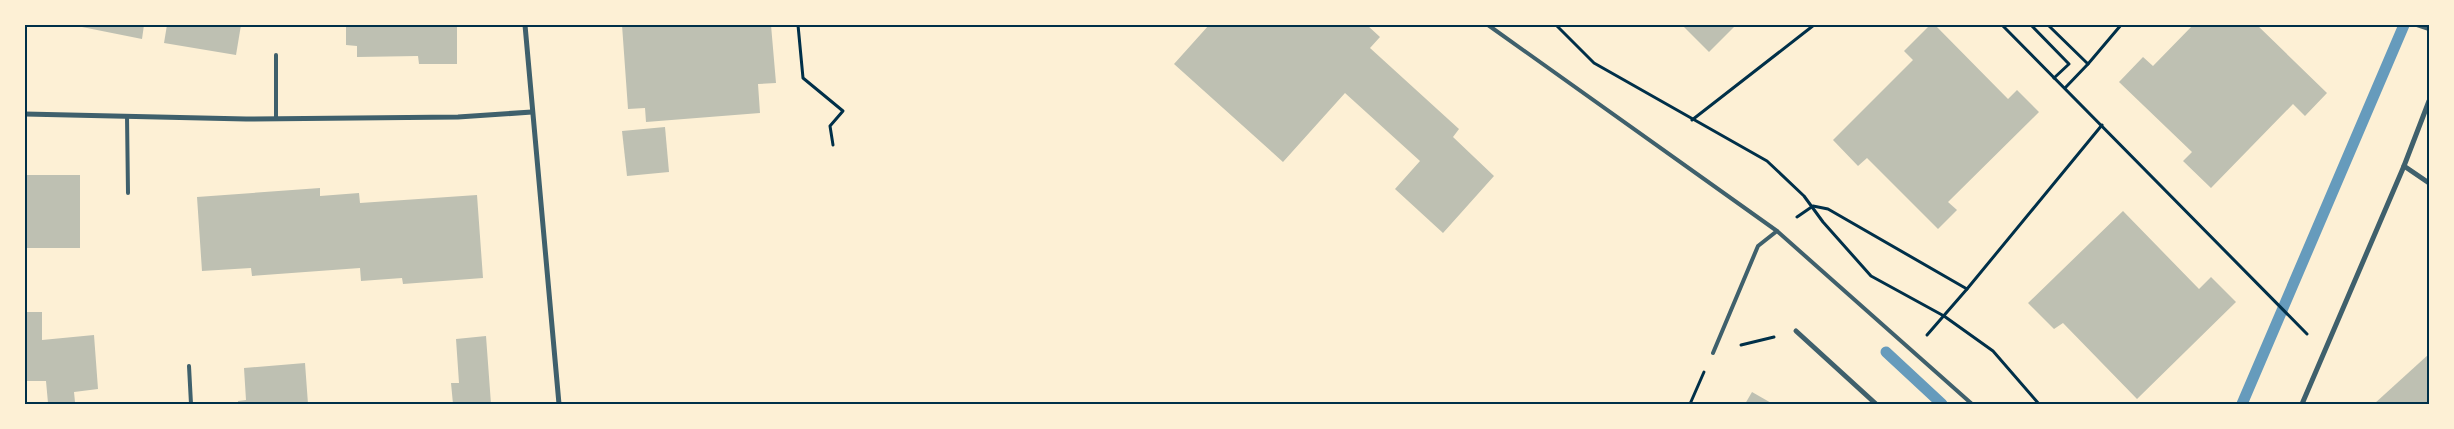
<svg xmlns="http://www.w3.org/2000/svg" width="2454" height="429" font-family="Karla,sans-serif">
<rect width="100%" height="100%" fill="#fdf0d5"/>
<g fill="none" stroke-linecap="round" stroke-linejoin="round">
<g stroke="#669bbc" stroke-width="11">
<polyline points="1886,352 1942,404"/>
<polyline points="2242,404 2404,25"/>
</g>
</g>
<g fill="#bec0b2">
<polygon points="72,25 144,25 142,39"/>
<polygon points="167,25 241,25 236,55 164,43"/>
<polygon points="346,25 457,25 457,64 419,64 418,56 357,57 357,46 346,45"/>
<polygon points="622,25 771,25 776,83 758,84 760,113 646,122 645,108 628,109"/>
<polygon points="1209,25 1367,25 1380,37 1370,48 1459,129 1453,137 1494,176 1443,233 1395,189 1420,161 1345,93 1283,162 1174,64"/>
<polygon points="1682,25 1736,25 1709,52"/>
<polygon points="1930,25 1935,25 2008,99 2017,90 2039,112 1948,202 1957,210 1938,229 1867,158 1858,166 1833,140 1913,60 1904,51"/>
<polygon points="2193,25 2257,25 2327,93 2305,116 2293,104 2211,188 2183,161 2192,152 2119,82 2143,57 2153,66"/>
<polygon points="665,127 669,172 627,176 622,131"/>
<rect x="25" y="175" width="55" height="73"/>
<polygon points="320,188 320,196 359,193 360,203 477,195 483,278 403,284 402,278 361,281 360,268 252,276 251,268 202,271 197,197"/>
<polygon points="2123,211 2199,289 2211,277 2236,302 2137,399 2063,323 2054,329 2028,303"/>
<polygon points="25,312 42,312 42,340 94,335 98,389 74,392 75,402 48,403 46,381 25,381"/>
<polygon points="486,336 491,404 453,404 451,383 459,383 456,339"/>
<polygon points="2429,354 2429,404 2374,404"/>
<polygon points="305,363 308,404 238,404 238,401 246,400 244,368"/>
<polygon points="1752,392 1773,404 1745,404"/>
</g>
<g fill="none" stroke-linecap="round" stroke-linejoin="round">
<g stroke="#003049" stroke-width="3">
<polyline points="798,25 803,78 843,111 830,126 833,145"/>
<polyline points="1556,25 1594,63 1767,161 1804,196 1823,222 1871,276 1944,316 1993,351 2039,404"/>
<polyline points="2002,25 2307,334"/>
<polyline points="2031,25 2069,64 2054,78"/>
<polyline points="2048,25 2088,64 2121,25"/>
<polyline points="2065,88 2088,64"/>
<polyline points="1692,120 1814,25"/>
<polyline points="1797,217 1813,206 1828,209 1967,289 2102,125"/>
<polyline points="1927,335 1967,289"/>
<polyline points="1741,345 1774,337"/>
<polyline points="1690,404 1704,372"/>
</g>
<g stroke="#3f606c" stroke-width="4">
<polyline points="1488,25 1777,231 1972,404"/>
<polyline points="2417,25 2429,29"/>
<polyline points="127,116 128,193"/>
<polyline points="276,118 276,55"/>
<polyline points="1713,353 1758,246 1777,231"/>
<polyline points="189,366 191,404"/>
</g>
<g stroke="#3f606c" stroke-width="5">
<polyline points="525,25 559,404"/>
<polyline points="25,114 246,119 458,117 532,112"/>
<polyline points="2404,166 2429,183"/>
<polyline points="1796,331 1876,404"/>
<polyline points="2302,404 2404,166 2429,101"/>
</g>
</g>
<rect width="2454" height="429" fill="none" stroke="#fdf0d5" stroke-width="52"/>
<rect x="26" y="26" width="2402" height="377" fill="none" stroke="#003049" stroke-width="2"/>
</svg>
